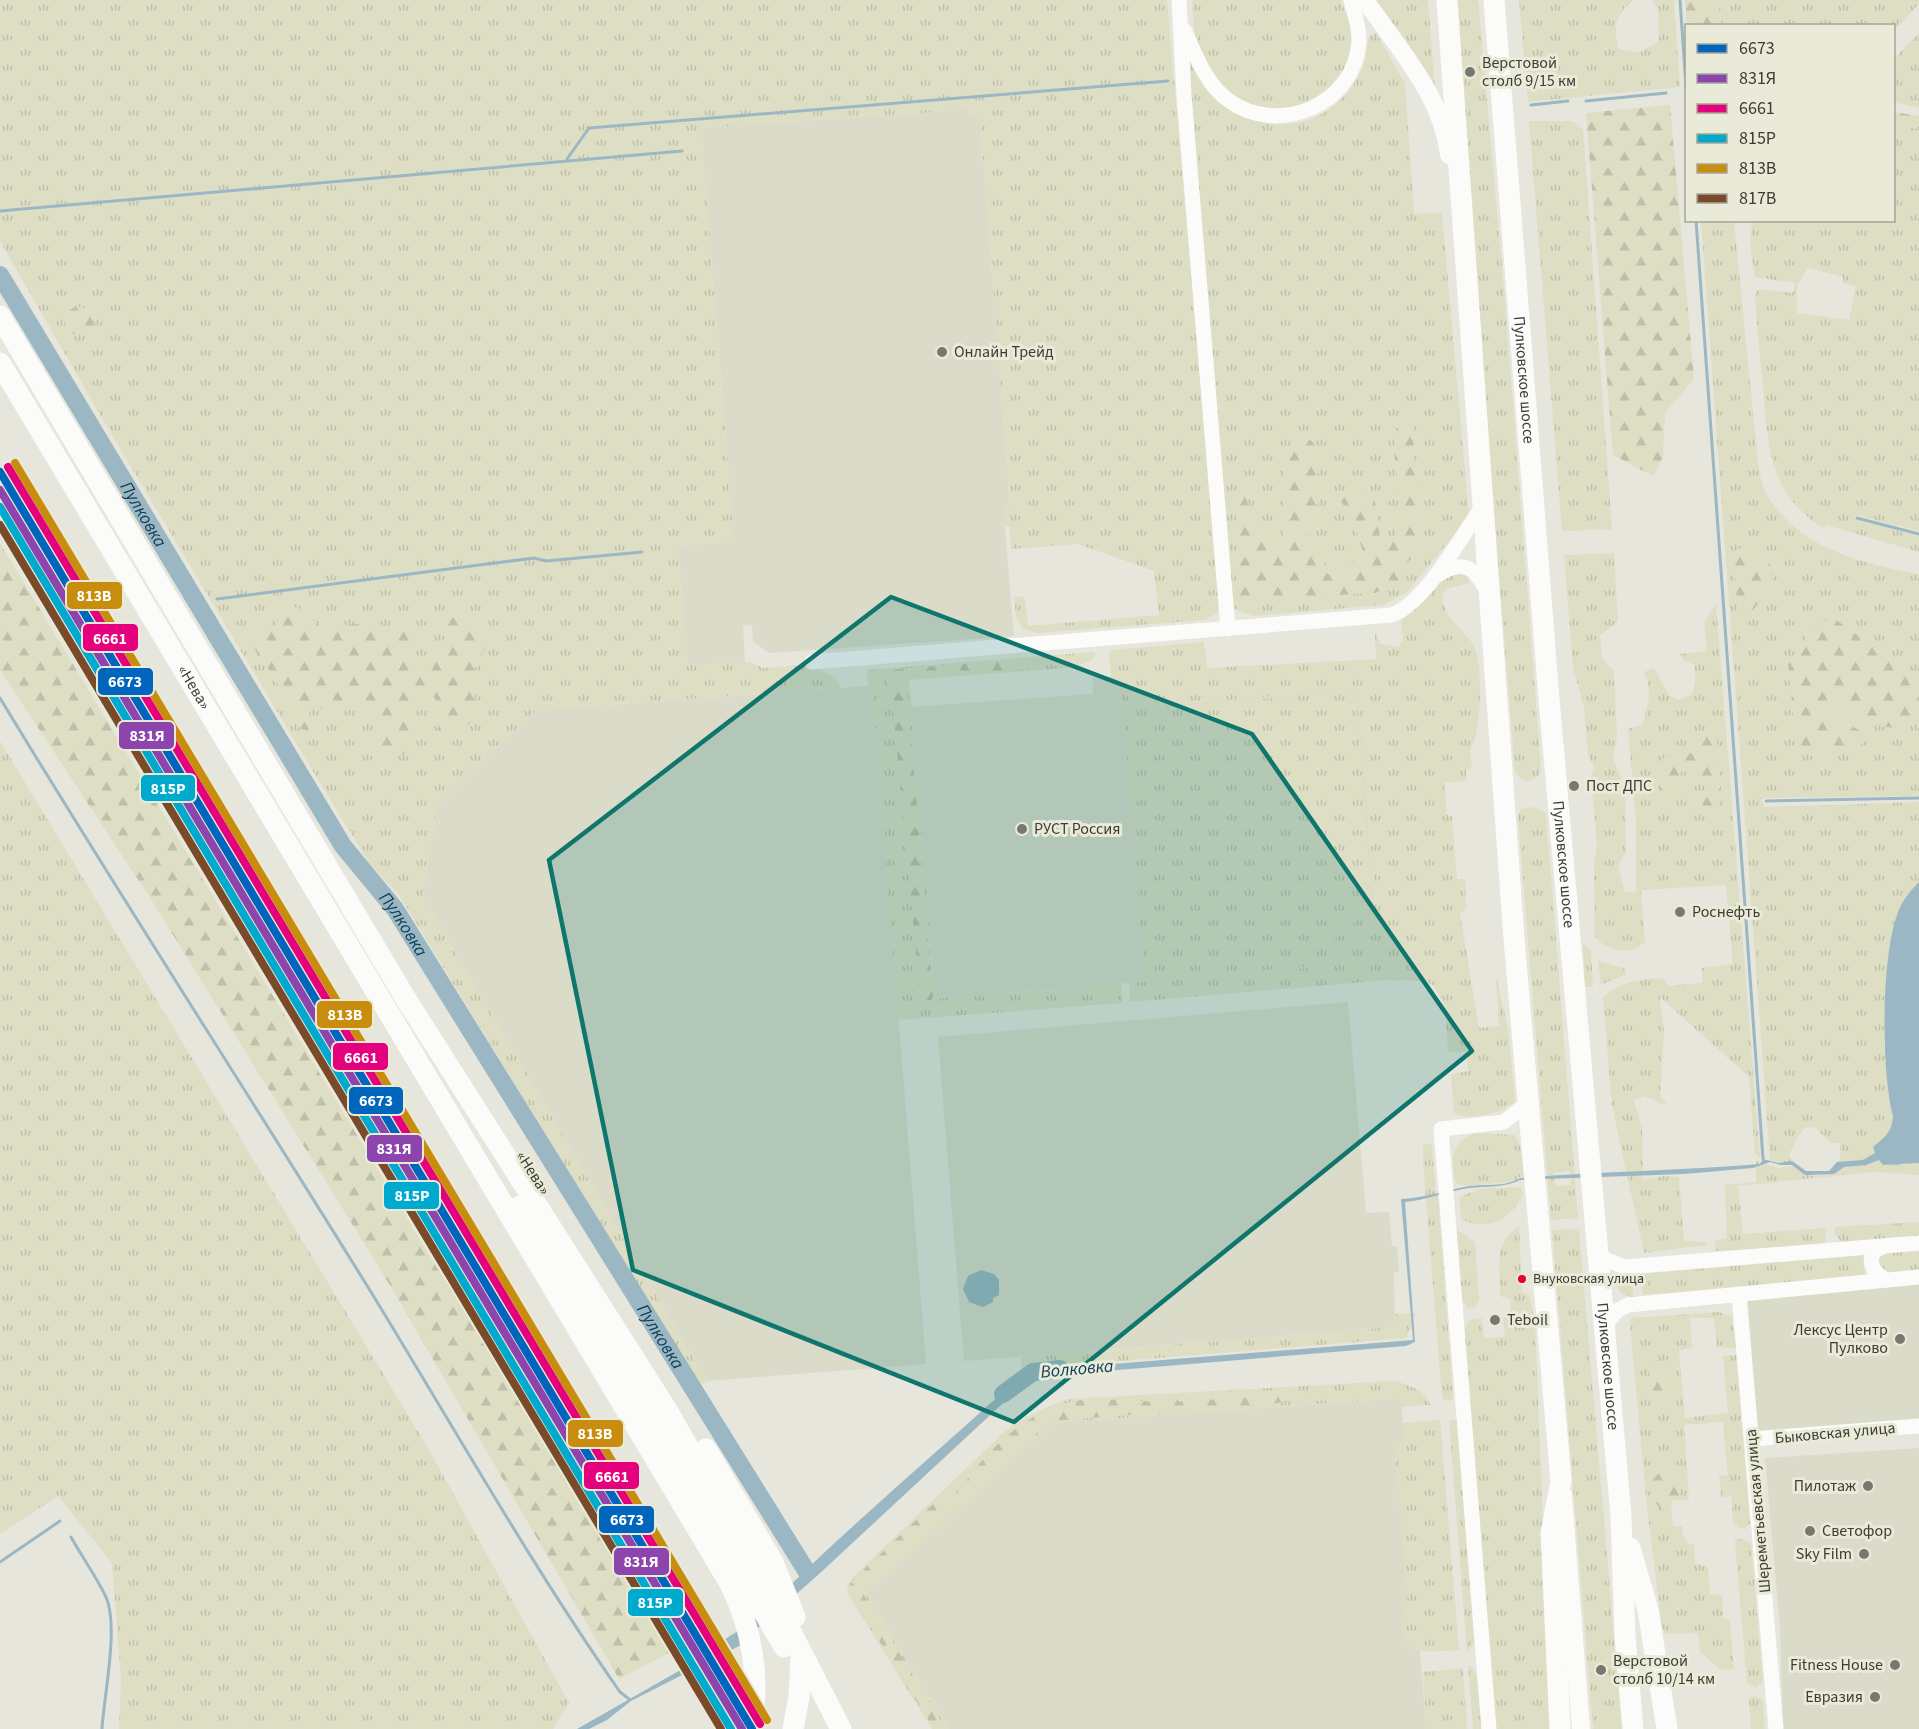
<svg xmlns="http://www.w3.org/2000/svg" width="1919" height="1729" font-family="'Source Sans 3',sans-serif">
<defs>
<pattern id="grass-tufts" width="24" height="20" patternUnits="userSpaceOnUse" patternTransform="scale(1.5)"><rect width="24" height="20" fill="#dedec5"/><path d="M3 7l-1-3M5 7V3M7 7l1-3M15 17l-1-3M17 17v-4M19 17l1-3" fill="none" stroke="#bfbfaa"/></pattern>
<pattern id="forest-firs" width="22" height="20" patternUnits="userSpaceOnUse" patternTransform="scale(1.5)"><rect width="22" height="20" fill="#dedec5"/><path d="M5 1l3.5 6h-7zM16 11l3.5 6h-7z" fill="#bfbfaa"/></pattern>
</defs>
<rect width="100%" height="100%" fill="#e6e6dc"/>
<g fill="#dbdbca">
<polygon points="964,110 980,119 1010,506 1003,507 1014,636 769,653 753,641 752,626 743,625 745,663 688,666 678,546 734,541 701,128"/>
<polygon points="1120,675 1122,709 1358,689 1375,907 1334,940 1334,966 935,999 911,707 1093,694 1093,678"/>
<polygon points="872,686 926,1364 707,1381 422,895 437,807 536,710"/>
<polygon points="232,849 743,1704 759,1729 719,1729 200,867"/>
<polygon points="1348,1002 1366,1213 1389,1212 1392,1246 1397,1246 1399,1272 1394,1273 1395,1327 964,1361 938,1037"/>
<polygon points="1919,1284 1919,1422 1750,1438 1741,1298"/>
<polygon points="1401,1398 1426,1729 949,1729 866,1594 1052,1423"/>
<polygon points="1919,1448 1919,1729 1783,1729 1780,1627 1765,1458"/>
</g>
<g fill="url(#grass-tufts)" fill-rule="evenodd">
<path d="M0,0H1167L1220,605L1216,614L1203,620L1037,633L1022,628L1016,616L1014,597L1018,596L1025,598L1028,626L1159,615L1154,571L1078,544L1012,549L1009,526L1005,527L1003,507L1010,506L980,119L964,110L701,128L734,541L678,546L688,665L751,662L763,668L814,664C823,675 837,673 841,688L536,710L437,807L422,895L707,1381L700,1386L399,895L369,863L302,753L103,420L0,241Z"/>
<polygon points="1192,0 1340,0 1354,30 1346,70 1332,88 1294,110 1253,108 1221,89 1202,58 1194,29"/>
<polygon points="1373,0 1428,0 1435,91"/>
<polygon points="1456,0 1478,0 1504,289 1541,769 1539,775 1530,781 1523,780 1515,772 1476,294"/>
<path d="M1519,0H1634C1615,14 1614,27 1618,49L1639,53L1659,41L1658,11L1653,0H1674L1680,87L1528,102Z"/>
<polygon points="1720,0 1919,0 1919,4 1894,30 1894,26 1721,25"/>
<path d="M1376,33L1405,83L1414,214L1442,213L1469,517L1407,592L1384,605L1253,616L1236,610L1231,604L1188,52C1195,67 1202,88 1216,99C1265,141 1332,131 1361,71C1367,60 1367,47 1369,36Z"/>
<polygon points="1919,33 1919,108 1894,102 1894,59"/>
<polygon points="1529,121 1573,121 1583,130 1612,529 1562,531"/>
<path d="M1894,124L1919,129V531L1855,515V519L1919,536V552L1826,525L1824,528C1769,496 1768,445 1763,388C1760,358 1757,327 1755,297L1757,291L1761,289L1793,293L1795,283L1755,277L1750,246L1752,221L1894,220ZM1808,268L1843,277V283L1856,286L1849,320L1797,313V285Z"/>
<path d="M1701,221H1734L1758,462C1760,472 1761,485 1766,493C1800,551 1859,561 1919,575V679L1835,619L1806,640L1804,650L1788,664L1797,748L1852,726L1832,717L1833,706L1843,705L1850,712L1908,725L1919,716V796L1764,798L1762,801L1765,807L1919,802V882L1892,932L1887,989L1884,1044L1893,1116L1892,1127L1887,1136L1901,1165L1919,1163V1175L1873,1172L1738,1186L1743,1234L1825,1228L1826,1240L1823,1245L1715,1251V1241L1727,1238L1725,1185L1756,1182V1161L1778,1168L1796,1166L1805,1173L1831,1172C1839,1163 1843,1155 1839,1143H1830L1815,1127L1805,1128L1797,1138L1789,1155L1792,1163L1778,1164L1770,1160Z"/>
<path d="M1614,553L1618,621L1600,636L1602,658L1614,671L1617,737L1613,758L1625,790L1626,852L1618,865L1625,893L1636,891V822L1628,729L1643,724C1648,704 1653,691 1644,672L1654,668L1669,695L1678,700L1692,694L1695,682V665L1683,660L1680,654L1707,651L1704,622L1716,604L1760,1157L1755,1154L1749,1077L1660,997L1664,1033L1660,1096L1668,1106L1644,1096L1634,1100L1642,1129L1643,1180L1663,1176L1679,1177L1684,1241L1705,1242L1706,1245L1644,1253L1612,1106L1603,998C1620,981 1640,979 1663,978L1668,986L1702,983V968L1733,964L1726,885L1641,890L1645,942C1631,956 1606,952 1595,936L1594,864L1597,844L1591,777L1594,767L1588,755L1584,708L1573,667L1564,555Z"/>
<path d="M1449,570L1468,573L1469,583L1446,589C1432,610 1467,630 1475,648C1483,668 1482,733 1470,750L1472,768L1466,769V781L1444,783L1447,815L1452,816L1457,879H1465L1466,909L1460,913L1479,1028L1499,1026L1496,976L1508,1028L1515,1101C1507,1113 1466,1121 1454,1113L1451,1074L1468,1071L1467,1052H1448L1445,1006L1433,985L1423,981L1388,980L1130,1002L1129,983L1334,966V940L1375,906L1358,689L1122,709L1120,676L1111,677L1109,656L1111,650L1204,642L1207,668L1376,659L1375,631L1380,644L1398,647L1403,640L1401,621Z"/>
<polygon points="1093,652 1096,654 1093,659 1076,667 909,680 935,999 1121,984 1123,1003 898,1020 872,686 868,686 867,670"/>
<polygon points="1356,691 1372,905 1332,938 1333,964 1145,980 1123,711"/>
<polygon points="0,741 428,1448 569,1703 553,1729 119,1729 121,1680 112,1563 58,1496 0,1534"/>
<path d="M1535,807L1546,814L1578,1218L1551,1220L1518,819L1520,809ZM1570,1171L1571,1185L1555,1186L1554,1173Z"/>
<polygon points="1583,944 1591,951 1593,987 1585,987"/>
<polygon points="1598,961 1624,968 1626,974 1601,985"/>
<path d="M1475,1133L1515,1135L1521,1149L1524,1176L1517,1178V1181L1467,1186L1456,1184C1451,1158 1449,1144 1475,1133Z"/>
<polygon points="1429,1143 1432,1145 1436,1193 1438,1197 1453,1395 1453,1399 1445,1401 1442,1397 1423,1162 1423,1146"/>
<path d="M1521,1187L1523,1195C1511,1220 1485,1232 1461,1219L1460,1197L1479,1189Z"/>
<polygon points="1919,1222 1919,1236 1842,1242 1834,1233 1835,1227"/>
<path d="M1519,1226L1522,1292L1529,1295L1535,1321L1551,1729H1496L1463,1331L1470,1320L1482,1318L1484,1338L1505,1337L1503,1318L1510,1314L1511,1300L1500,1296C1500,1270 1493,1241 1519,1226Z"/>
<polygon points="1455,1228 1475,1242 1479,1300 1475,1308 1468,1308 1462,1300"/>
<polygon points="1579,1229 1622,1729 1593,1729 1552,1230"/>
<polygon points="1919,1251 1919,1272 1887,1276 1877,1261 1883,1254"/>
<polygon points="1863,1255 1865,1276 1643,1295 1641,1274"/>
<polygon points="1632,1274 1633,1297 1622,1294 1618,1288 1620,1280"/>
<polygon points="1719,1312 1732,1317 1737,1348 1717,1348 1714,1318 1690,1318 1692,1348 1679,1350 1685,1418 1728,1413 1723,1356 1736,1355 1750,1524 1745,1528 1739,1528 1733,1522 1731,1496 1721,1497 1719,1476 1728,1475 1723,1422 1684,1425 1689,1499 1671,1501 1673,1526 1682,1526 1682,1534 1688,1544 1694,1544 1695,1563 1708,1567 1710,1594 1722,1595 1723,1618 1730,1620 1734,1669 1721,1670 1700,1652 1698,1633 1666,1634 1662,1627 1647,1508 1630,1324 1631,1318"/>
<polygon points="1416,1313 1406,1338 1035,1368 1020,1376 1022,1357 1394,1327 1394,1314"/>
<path d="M1394,1381C1407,1384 1426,1390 1430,1405L1401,1407L1400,1398L1052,1423L866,1594L949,1729H932L849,1596L847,1587L853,1577L1003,1433C1022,1418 1045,1407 1068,1399Z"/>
<path d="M1440,1420L1459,1650C1421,1653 1393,1657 1403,1607L1408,1604L1394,1441L1404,1442L1402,1423Z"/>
<polygon points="1455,1420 1459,1424 1476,1637 1473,1646 1467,1651 1449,1421"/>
<polygon points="1742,1538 1751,1543 1763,1681 1756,1688 1747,1683 1735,1541"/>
<polygon points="1468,1664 1477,1675 1482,1729 1473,1729"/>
<polygon points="1463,1668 1467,1729 1426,1729 1423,1672"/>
<polygon points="1754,1696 1763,1700 1765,1729 1751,1729 1749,1698"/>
</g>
<g fill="url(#forest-firs)">
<polygon points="1685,0 1720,0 1721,25 1687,25"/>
<polygon points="1670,105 1694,379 1665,413 1663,457 1653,476 1613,455 1586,113"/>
<polygon points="1894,112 1919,116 1919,129 1894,124"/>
<circle cx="79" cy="321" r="14"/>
<path d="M1401,417H1407L1412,423L1421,550L1403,566L1401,581L1375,593L1243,600L1236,596V495L1243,494C1251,503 1246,512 1249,523C1252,531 1261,537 1267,542L1282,538L1284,458L1299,441L1306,438C1310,440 1314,442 1316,448C1317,452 1319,496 1319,500C1314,521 1298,522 1312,548L1330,556L1324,565V572L1330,575C1341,570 1356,562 1363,552L1351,514L1341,502C1347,491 1363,487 1374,495L1381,545L1388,547C1418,510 1380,456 1401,417Z"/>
<polygon points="0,543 434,1263 575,1483 674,1650 619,1679 391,1287 154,904 0,670"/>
<polygon points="1743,548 1755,553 1770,564 1773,585 1748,616 1741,616 1738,611 1733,556 1738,549"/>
<path d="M290,604L301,610L320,626C350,627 381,617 409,635L406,663L415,674L432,670L434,663L445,648V623L452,617L459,618L487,636L488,643L474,670V718C466,730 451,740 437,733C441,719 445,709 435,697C421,697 416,709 412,722L416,735L412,749C400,760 381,757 368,747C370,741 376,736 377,730C380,717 357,699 345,700C337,700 332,710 324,709C319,708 315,705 310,705L309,711L312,725L307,731L300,728L272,673L258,657L252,638L263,629L276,625L283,605Z"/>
<path d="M1835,619L1919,679V716C1916,719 1912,724 1908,725C1888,734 1856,718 1843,705L1833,706L1832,717L1861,731L1865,741L1858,746L1807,753L1797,749L1788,664L1804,650L1805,629L1813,623Z"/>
<polygon points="1023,659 1028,666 1027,669 966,674 935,672 906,679 933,997 931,1000 924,1000 920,994 891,687 882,675 888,670"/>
<polygon points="1710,722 1716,726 1721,790 1718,801 1720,807 1714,816 1704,814 1702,807 1706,788 1701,778 1692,771 1681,772 1675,788 1668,795 1661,792 1658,771 1664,757 1690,754"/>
<polygon points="1660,1360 1666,1365 1671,1390 1666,1403 1659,1404 1654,1398 1648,1366 1652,1361"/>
<path d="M1297,1391L1313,1394L1311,1397L1294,1398L1278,1403L1051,1421L864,1591V1595L946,1729H934L850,1594L849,1587L856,1577L933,1504L938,1499L957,1495C980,1456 1023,1413 1070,1402C1096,1396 1133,1402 1160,1402C1205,1401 1253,1397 1297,1391Z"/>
<path d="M1659,1473L1673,1476L1681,1487L1680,1498L1670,1499V1513C1657,1509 1650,1498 1649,1484Z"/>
</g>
<g fill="#9cb7c4">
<path d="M1919,882V1163L1883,1165L1879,1160L1866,1165L1844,1167L1834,1174L1805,1175L1792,1165H1780L1770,1162L1753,1168L1684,1174L1520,1180C1505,1188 1486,1186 1469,1188C1447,1191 1427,1200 1405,1202L1415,1342L1406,1346L1045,1376L1015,1392L818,1575L747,1637L743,1644L631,1701L607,1720L589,1729H577L712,1652C725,1635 744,1630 759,1616C839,1535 927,1461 1012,1384L1038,1370L1413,1340L1401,1199C1425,1198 1446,1190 1469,1186C1486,1184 1506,1187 1520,1178C1600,1171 1680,1171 1760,1164L1763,1159L1778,1163L1792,1161L1806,1171H1829L1837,1162L1863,1160L1875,1153L1873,1147C1885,1137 1892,1132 1893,1116C1881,1071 1881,956 1898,912C1902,901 1911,890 1919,882Z"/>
<polygon points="981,1270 994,1274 999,1280 999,1295 993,1298 993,1302 983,1307 969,1302 963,1289 968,1276"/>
</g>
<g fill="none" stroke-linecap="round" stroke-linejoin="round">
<g stroke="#9cb7c4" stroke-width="3">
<polyline points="1680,0 1686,86"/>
<polyline points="1586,101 1666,93"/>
<polyline points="1531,105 1568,101"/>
<polyline points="567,159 589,128 1168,81"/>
<polyline points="0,211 682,151"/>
<polyline points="1696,220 1763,1159"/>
<polyline points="1857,518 1919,534"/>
<polyline points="217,599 534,558 546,561 642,552"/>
<path d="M0,698C121,898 248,1093 371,1292C453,1426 530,1563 620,1692L629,1699"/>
<polyline points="1766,801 1919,798"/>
<path d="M71,1537C82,1557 96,1576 106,1597C119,1626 104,1695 102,1729"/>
<polyline points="0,1562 60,1521"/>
</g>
<g stroke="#9cb7c4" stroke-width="18">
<path id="s1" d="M0,275L343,846L395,909L807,1572"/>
<polyline points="1003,1394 1033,1372 1060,1369"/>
</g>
<g stroke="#fbfbfa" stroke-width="15">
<polyline points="1179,0 1184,95 1228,629"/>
<path d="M1184,30C1196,55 1205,83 1228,100C1278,137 1356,105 1359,40C1359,26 1355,14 1351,0"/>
<path d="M1438,575C1464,558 1475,568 1488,593"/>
<path d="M812,662L1391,615C1426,604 1463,532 1485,503"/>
<path d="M1885,1246L1874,1251C1867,1265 1875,1273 1886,1280"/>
<polyline points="1597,1252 1607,1260 1625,1267 1919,1243"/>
<polyline points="1739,1294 1776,1729"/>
<polyline points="1605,1325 1618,1310 1628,1305 1919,1277"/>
<polyline points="1752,1439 1919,1426"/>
<polyline points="1489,1729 1441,1129 1504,1122 1530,1101"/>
</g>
<g stroke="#fbfbfa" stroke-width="18">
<path d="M1365,0C1398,48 1442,95 1449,155"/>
<polyline points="1563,1495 1581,1729"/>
</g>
<g stroke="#fbfbfa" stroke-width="21">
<polyline points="1447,0 1514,939 1561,1481 1551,1533 1560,1729"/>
<path id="s2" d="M1494,0L1549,699L1621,1516L1625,1636L1633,1729"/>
<polyline points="0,316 406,999 667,1410 766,1583 841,1729"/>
<path id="s3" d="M0,363L729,1582C752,1627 761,1679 751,1729"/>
<polyline points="520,1206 652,1419 784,1647"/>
<polyline points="706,1449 773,1562 795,1617"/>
<polyline points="1630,1548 1648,1610 1667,1729"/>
<polyline points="793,1729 799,1697 801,1657"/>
</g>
<polyline stroke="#c0c0bd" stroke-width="3" points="714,1696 729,1729"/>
<defs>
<polyline id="rail-1" points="0,472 752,1729"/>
<polyline id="rail-2" points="0,490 742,1729"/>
<polyline id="rail-3" points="8,467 760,1724"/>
<polyline id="rail-4" points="0,507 731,1729"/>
<polyline id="rail-5" points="15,463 767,1720"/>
<polyline id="rail-6" points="0,525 721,1729"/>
</defs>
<use href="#rail-1" stroke="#eaead8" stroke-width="12"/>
<use href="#rail-2" stroke="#eaead8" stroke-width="12"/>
<use href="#rail-3" stroke="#eaead8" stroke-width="12"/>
<use href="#rail-4" stroke="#eaead8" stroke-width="12"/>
<use href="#rail-5" stroke="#eaead8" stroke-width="12"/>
<use href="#rail-6" stroke="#eaead8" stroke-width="12"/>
<use href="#rail-1" stroke="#0065bd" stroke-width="8"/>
<use href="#rail-2" stroke="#8e44ad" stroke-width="8"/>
<use href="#rail-3" stroke="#e5007d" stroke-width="8"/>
<use href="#rail-4" stroke="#00a9ce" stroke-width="8"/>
<use href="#rail-5" stroke="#c88c0e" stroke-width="8"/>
<use href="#rail-6" stroke="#7a4b2a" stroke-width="8"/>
</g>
<path fill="#0f766e" fill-opacity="0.2" stroke="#0f766e" stroke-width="4.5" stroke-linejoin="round" d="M891,597L1252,734L1472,1051L1014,1422L633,1270L549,860Z"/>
<g fill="#787870" stroke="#eaead8" stroke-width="2">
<circle cx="1470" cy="72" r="6"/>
<circle cx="942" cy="352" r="6"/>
<circle cx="1574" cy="786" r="6"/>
<circle cx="1022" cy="829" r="6"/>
<circle cx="1680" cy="912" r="6"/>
<circle cx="1495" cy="1320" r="6"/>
<circle cx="1900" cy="1339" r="6"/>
<circle cx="1868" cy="1486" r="6"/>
<circle cx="1810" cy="1531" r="6"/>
<circle cx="1864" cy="1554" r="6"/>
<circle cx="1895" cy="1665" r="6"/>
<circle cx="1601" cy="1670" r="6"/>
<circle cx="1875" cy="1697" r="6"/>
</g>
<circle fill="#e4002b" stroke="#eaead8" stroke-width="2" cx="1522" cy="1279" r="5"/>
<g text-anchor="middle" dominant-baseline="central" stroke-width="6" stroke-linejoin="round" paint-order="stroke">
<g font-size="14" fill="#3d3d36" stroke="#eaead8" text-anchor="start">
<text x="1533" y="1279">Внуковская улица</text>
</g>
<g font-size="16" fill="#3d3d36" stroke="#eaead8" text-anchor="start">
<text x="1482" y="63">Верстовой<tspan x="1482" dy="18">столб 9/15 км</tspan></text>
<text x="954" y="352">Онлайн Трейд</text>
<text x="1586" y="786">Пост ДПС</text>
<text x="1034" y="829">РУСТ Россия</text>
<text x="1692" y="912">Роснефть</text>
<text x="1507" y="1320">Teboil</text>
<text x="1888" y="1330" text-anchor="end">Лексус Центр<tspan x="1888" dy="18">Пулково</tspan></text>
<text x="1856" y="1486" text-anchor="end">Пилотаж</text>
<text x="1822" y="1531">Светофор</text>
<text x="1852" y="1554" text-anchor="end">Sky Film</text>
<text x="1613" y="1661">Верстовой<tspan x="1613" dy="18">столб 10/14 км</tspan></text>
<text x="1883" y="1665" text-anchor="end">Fitness House</text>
<text x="1863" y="1697" text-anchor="end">Евразия</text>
</g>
<g font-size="16" fill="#3d3d36" stroke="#eaead8">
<text stroke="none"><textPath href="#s2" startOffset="381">Пулковское шоссе</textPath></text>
<text stroke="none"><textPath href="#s3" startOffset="378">«Нева»</textPath></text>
<text stroke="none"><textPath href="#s2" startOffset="867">Пулковское шоссе</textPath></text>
<text transform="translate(533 1173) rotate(57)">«Нева»</text>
<text stroke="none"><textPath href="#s2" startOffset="1371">Пулковское шоссе</textPath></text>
<text transform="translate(1835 1433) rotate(-5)">Быковская улица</text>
<text transform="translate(1758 1511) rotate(-95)">Шереметьевская улица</text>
</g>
<g font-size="18" font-style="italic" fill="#0e4159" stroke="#eaead8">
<text stroke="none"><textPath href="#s1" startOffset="279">Пулковка</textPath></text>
<text stroke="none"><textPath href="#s1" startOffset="765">Пулковка</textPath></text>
<text stroke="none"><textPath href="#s1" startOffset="1251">Пулковка</textPath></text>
<text transform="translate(1077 1369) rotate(-5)">Волковка</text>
</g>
</g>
<g stroke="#eaead8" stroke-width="2">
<rect x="66" y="581" width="57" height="29" rx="6" fill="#c88c0e"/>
<rect x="82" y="623" width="57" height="29" rx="6" fill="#e5007d"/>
<rect x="97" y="667" width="57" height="29" rx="6" fill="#0065bd"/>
<rect x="118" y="721" width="57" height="29" rx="6" fill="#8e44ad"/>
<rect x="140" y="774" width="56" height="28" rx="6" fill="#00a9ce"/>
<rect x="316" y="1000" width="57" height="29" rx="6" fill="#c88c0e"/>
<rect x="332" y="1042" width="57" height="29" rx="6" fill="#e5007d"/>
<rect x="348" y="1086" width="56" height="29" rx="6" fill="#0065bd"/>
<rect x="366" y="1134" width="57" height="29" rx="6" fill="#8e44ad"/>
<rect x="383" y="1181" width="57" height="29" rx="6" fill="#00a9ce"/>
<rect x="567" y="1419" width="57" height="29" rx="6" fill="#c88c0e"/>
<rect x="583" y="1461" width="57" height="29" rx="6" fill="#e5007d"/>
<rect x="598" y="1505" width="57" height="29" rx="6" fill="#0065bd"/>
<rect x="613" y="1547" width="57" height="29" rx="6" fill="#8e44ad"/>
<rect x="627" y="1588" width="57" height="29" rx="6" fill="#00a9ce"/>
</g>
<g font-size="16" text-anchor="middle" font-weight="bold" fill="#fff">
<text x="94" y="601">813В</text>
<text x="110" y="644">6661</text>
<text x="125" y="687">6673</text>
<text x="147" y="741">831Я</text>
<text x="168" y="794">815Р</text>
<text x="345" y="1020">813В</text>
<text x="361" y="1063">6661</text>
<text x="376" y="1106">6673</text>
<text x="394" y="1154">831Я</text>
<text x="412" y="1201">815Р</text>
<text x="595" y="1439">813В</text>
<text x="612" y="1482">6661</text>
<text x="627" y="1525">6673</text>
<text x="641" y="1567">831Я</text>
<text x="655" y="1608">815Р</text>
</g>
<rect x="1685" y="24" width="210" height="198" fill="#eaead8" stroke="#a5a597" stroke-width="1.5"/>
<rect x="1697" y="44" width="30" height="9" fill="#0065bd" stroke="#a5a597" stroke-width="1.5"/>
<text x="1739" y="54" font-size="18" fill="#3d3d36">6673</text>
<rect x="1697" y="74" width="30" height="9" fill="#8e44ad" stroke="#a5a597" stroke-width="1.5"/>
<text x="1739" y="84" font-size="18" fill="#3d3d36">831Я</text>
<rect x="1697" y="104" width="30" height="9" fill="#e5007d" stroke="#a5a597" stroke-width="1.5"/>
<text x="1739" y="114" font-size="18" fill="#3d3d36">6661</text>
<rect x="1697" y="134" width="30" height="9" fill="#00a9ce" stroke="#a5a597" stroke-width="1.5"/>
<text x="1739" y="144" font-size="18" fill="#3d3d36">815Р</text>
<rect x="1697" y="164" width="30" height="9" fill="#c88c0e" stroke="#a5a597" stroke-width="1.5"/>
<text x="1739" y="174" font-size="18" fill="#3d3d36">813В</text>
<rect x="1697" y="194" width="30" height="9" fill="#7a4b2a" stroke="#a5a597" stroke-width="1.5"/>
<text x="1739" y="204" font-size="18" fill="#3d3d36">817В</text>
</svg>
